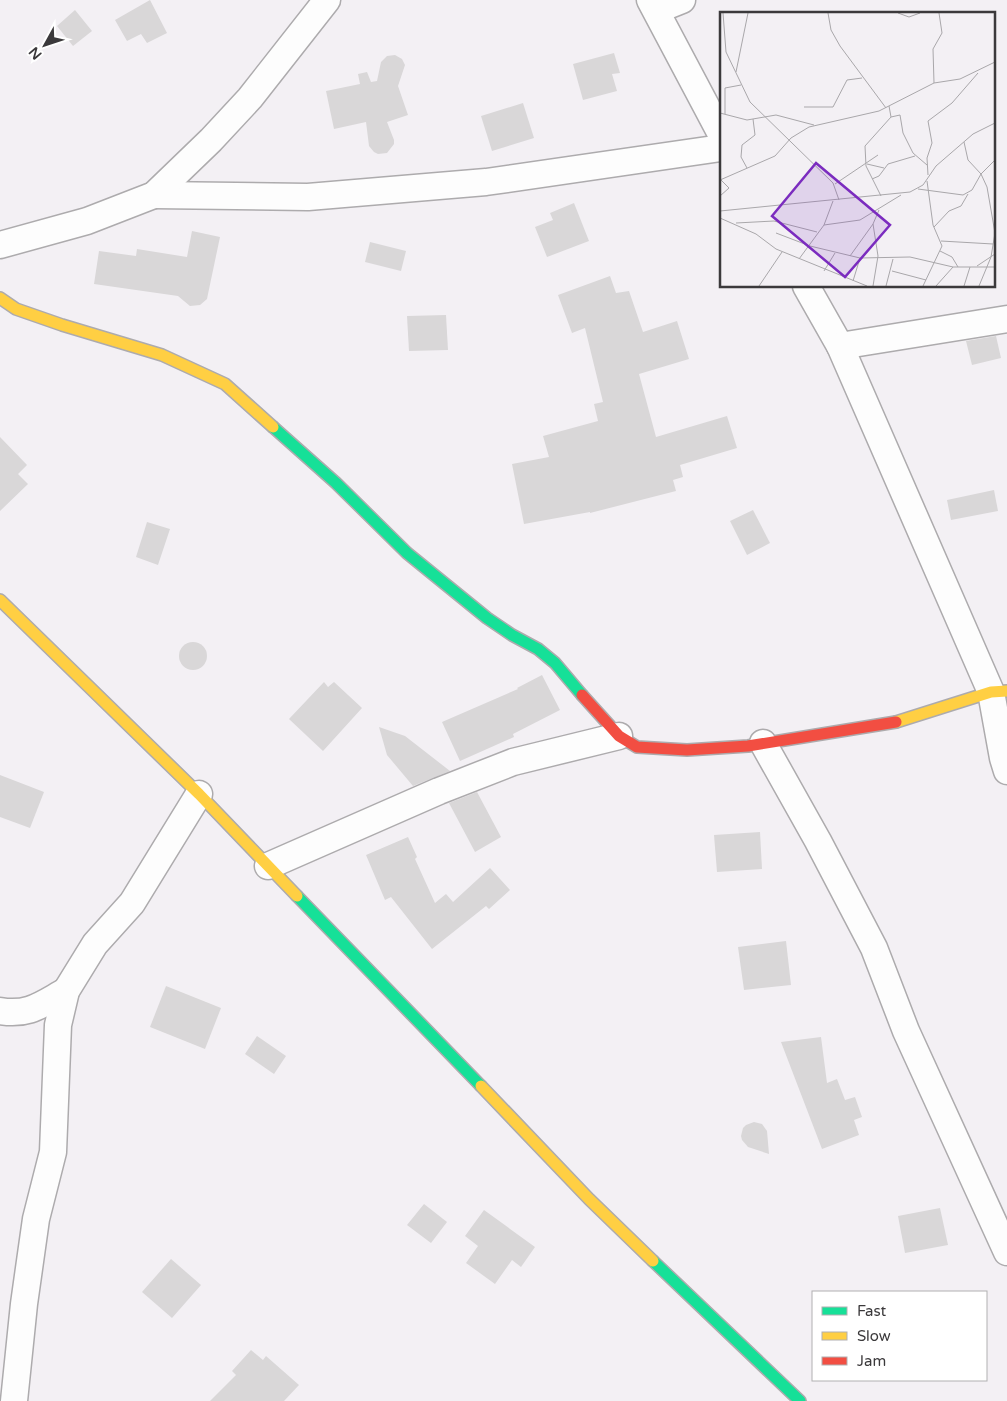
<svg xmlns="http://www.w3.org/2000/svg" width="1007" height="1401" font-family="'Varela Round',sans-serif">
<rect width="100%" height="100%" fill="#f3f0f4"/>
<g fill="#d9d7d8">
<polygon points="150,0 167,33 147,43 141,34 127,41 115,20"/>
<polygon points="75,10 92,31 73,46 57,26"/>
<polygon points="614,53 620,73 612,74 617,91 583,100 573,64"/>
<polygon points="395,55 402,59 405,65 398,86 408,115 387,122 394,140 394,144 387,153 378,154 374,152 369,146 366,122 334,129 326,91 360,84 358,74 367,72 371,82 377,81 381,62 387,56"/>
<polygon points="523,103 534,138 492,151 481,116"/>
<polygon points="574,203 589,241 547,257 535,227 553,220 550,213"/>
<polygon points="192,231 220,237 208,294 207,299 200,305 190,306 178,296 94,284 99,251 136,256 137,249 187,257"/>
<polygon points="370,242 406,251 401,271 365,262"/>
<polygon points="610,276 616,293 629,291 643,332 677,321 689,359 639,374 656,437 727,416 737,448 680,465 683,477 673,480 676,491 590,513 590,512 524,524 512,464 549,457 543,436 598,421 594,404 603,402 585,328 572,333 558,295"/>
<polygon points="446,315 448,350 409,351 407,316"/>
<polygon points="996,336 1001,358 972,365 966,341"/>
<polygon points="0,437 27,465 18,474 28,484 0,511"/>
<polygon points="994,490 998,511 951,520 947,500"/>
<polygon points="753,510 770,543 747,555 730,521"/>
<polygon points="147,522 170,529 158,565 136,557"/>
<circle cx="193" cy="656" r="14"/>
<polygon points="542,675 560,710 513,734 514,737 460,761 442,722 518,689 517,688"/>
<polygon points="324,682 328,687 334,682 362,708 323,751 289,719"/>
<polygon points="379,727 405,736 450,771 413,786 387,755"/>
<polygon points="0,775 44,792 30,828 0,817"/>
<polygon points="477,792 501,837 475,852 449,803"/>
<polygon points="760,832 762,869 717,872 714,835"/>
<polygon points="408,837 417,857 415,859 435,903 446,894 453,902 490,868 510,890 489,909 486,906 432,949 391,897 385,900 366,855"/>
<polygon points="786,941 791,985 744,990 738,947"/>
<polygon points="166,986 221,1008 205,1049 150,1027"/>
<polygon points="257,1036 286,1056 274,1074 245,1054"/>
<polygon points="821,1037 827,1083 837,1079 845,1100 855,1097 862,1117 854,1120 859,1135 822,1149 781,1042"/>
<polygon points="754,1122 762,1124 767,1131 769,1154 748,1147 742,1140 741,1136 743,1128 746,1125"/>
<polygon points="424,1204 447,1222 431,1243 407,1225"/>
<polygon points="940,1208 948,1245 905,1253 898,1216"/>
<polygon points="484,1210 535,1247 521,1267 512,1260 495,1284 466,1263 478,1246 465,1236"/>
<polygon points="171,1259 201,1285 172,1318 142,1292"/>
<polygon points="251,1350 263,1360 266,1356 299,1385 284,1401 210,1401 236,1375 232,1371"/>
</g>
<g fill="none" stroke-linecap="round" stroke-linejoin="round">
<defs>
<g id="street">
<polyline points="650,0 721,134"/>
<polyline points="657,10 682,0"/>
<polyline points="154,195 308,197 486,182 721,148"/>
<polyline points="0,245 87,221 154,195 211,140 250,98 327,0"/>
<polyline points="806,286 840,346 991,692 1003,758 1007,771"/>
<polyline points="840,346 1007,319"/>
<polyline points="763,743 818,841 874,948 906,1031 1007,1252"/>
<polyline points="268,866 439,791 513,762 619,736"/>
<path d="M0,1011C29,1016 42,1004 66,991"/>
<polyline points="14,1401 24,1304 36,1219 53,1152 58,1025 66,991 95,944 132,903 199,794"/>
</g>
<g id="fast">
<polyline points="273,427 336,483 407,553 487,618 512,635 538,649 555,663 582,695"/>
<polyline points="297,896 481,1086"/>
<polyline points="653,1261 800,1401"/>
</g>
<g id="slow">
<polyline points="0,298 16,309 62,325 162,355 225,384 273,427"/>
<polyline points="0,600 199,794 297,896"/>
<polyline points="896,722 991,692 1007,691"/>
<polyline points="481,1086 589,1199 653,1261"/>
</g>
<polyline id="jam" points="582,695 619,736 637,747 687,750 748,746 896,722"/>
</defs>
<use href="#street" stroke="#adabad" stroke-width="29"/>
<use href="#fast" stroke="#adabad" stroke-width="14"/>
<use href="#slow" stroke="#adabad" stroke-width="14"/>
<use href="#jam" stroke="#adabad" stroke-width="14"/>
<use href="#street" stroke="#fdfdfd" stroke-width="26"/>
<use href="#fast" stroke="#16e098" stroke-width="11"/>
<use href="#slow" stroke="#ffcf43" stroke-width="11"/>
<use href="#jam" stroke="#f24e42" stroke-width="11"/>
</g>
<g transform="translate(720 12)">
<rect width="275" height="275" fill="#f3f0f4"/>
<path fill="none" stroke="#a9a7aa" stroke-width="1" d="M3,1L6,40L30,90L113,171L119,188M108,1L111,18L120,34L166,96M178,1L189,5L200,1M16,60L28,1M214,71L213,37L222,21L219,1M84,95H113L127,68L142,66M0,101L27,108L56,103L94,113M5,102V76L21,73M171,105L180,103L183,121L193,141L207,153M244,130L248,148L261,162L267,175L275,221L271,245L259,274M147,152L164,156M27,156L21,145L22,133L35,123L33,107M208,163L207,146L212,131L208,109L232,91L258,61M152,167L159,164L168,152L195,144M0,168L55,144L71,126L89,115L159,99L214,71L240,67L275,50M115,172L158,143M198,177L243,183L252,178L261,162L275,148M0,184L9,176L0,167M161,184L146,154L145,134L171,105L169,94M0,199L190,180L203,173L216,154L253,122L275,111M0,206L36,222L56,237L147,274M16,211L54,209L97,220M104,213L140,208L181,183M214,215L229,199L241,194L248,182M56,221L90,234L140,246L190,245L233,255H275M221,229L273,232M220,239L232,245L238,255M130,244L153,212M79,247L104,213L113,189M257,254L275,242M104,259L115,241M172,259L206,268M133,269L140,246M39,274L62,240M153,274L158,244L153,212L159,198M166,274L173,247M203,274L222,234L213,213L207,169M216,274L233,255M244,274L250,255"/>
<path fill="#7b2cbf" fill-opacity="0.15" stroke="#7b2cbf" stroke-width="2.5" d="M96,151L170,213L125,265L52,204Z"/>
<rect width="275" height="275" fill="none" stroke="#3b393b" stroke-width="2.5"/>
</g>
<rect x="812" y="1291" width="175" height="90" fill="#ffffff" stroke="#b1b0b1"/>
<rect x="822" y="1307" width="25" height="8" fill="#16e098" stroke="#b1b0b1"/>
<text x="857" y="1316" font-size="15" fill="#3b393b">Fast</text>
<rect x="822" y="1332" width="25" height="8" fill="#ffcf43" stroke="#b1b0b1"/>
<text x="857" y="1341" font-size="15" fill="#3b393b">Slow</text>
<rect x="822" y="1357" width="25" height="8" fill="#f24e42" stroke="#b1b0b1"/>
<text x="857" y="1366" font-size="15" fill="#3b393b">Jam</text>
<g transform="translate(45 45) rotate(230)" stroke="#ffffff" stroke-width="4" paint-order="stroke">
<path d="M0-4L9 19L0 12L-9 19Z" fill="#3b393b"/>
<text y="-8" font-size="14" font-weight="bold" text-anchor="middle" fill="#3b393b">N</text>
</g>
</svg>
